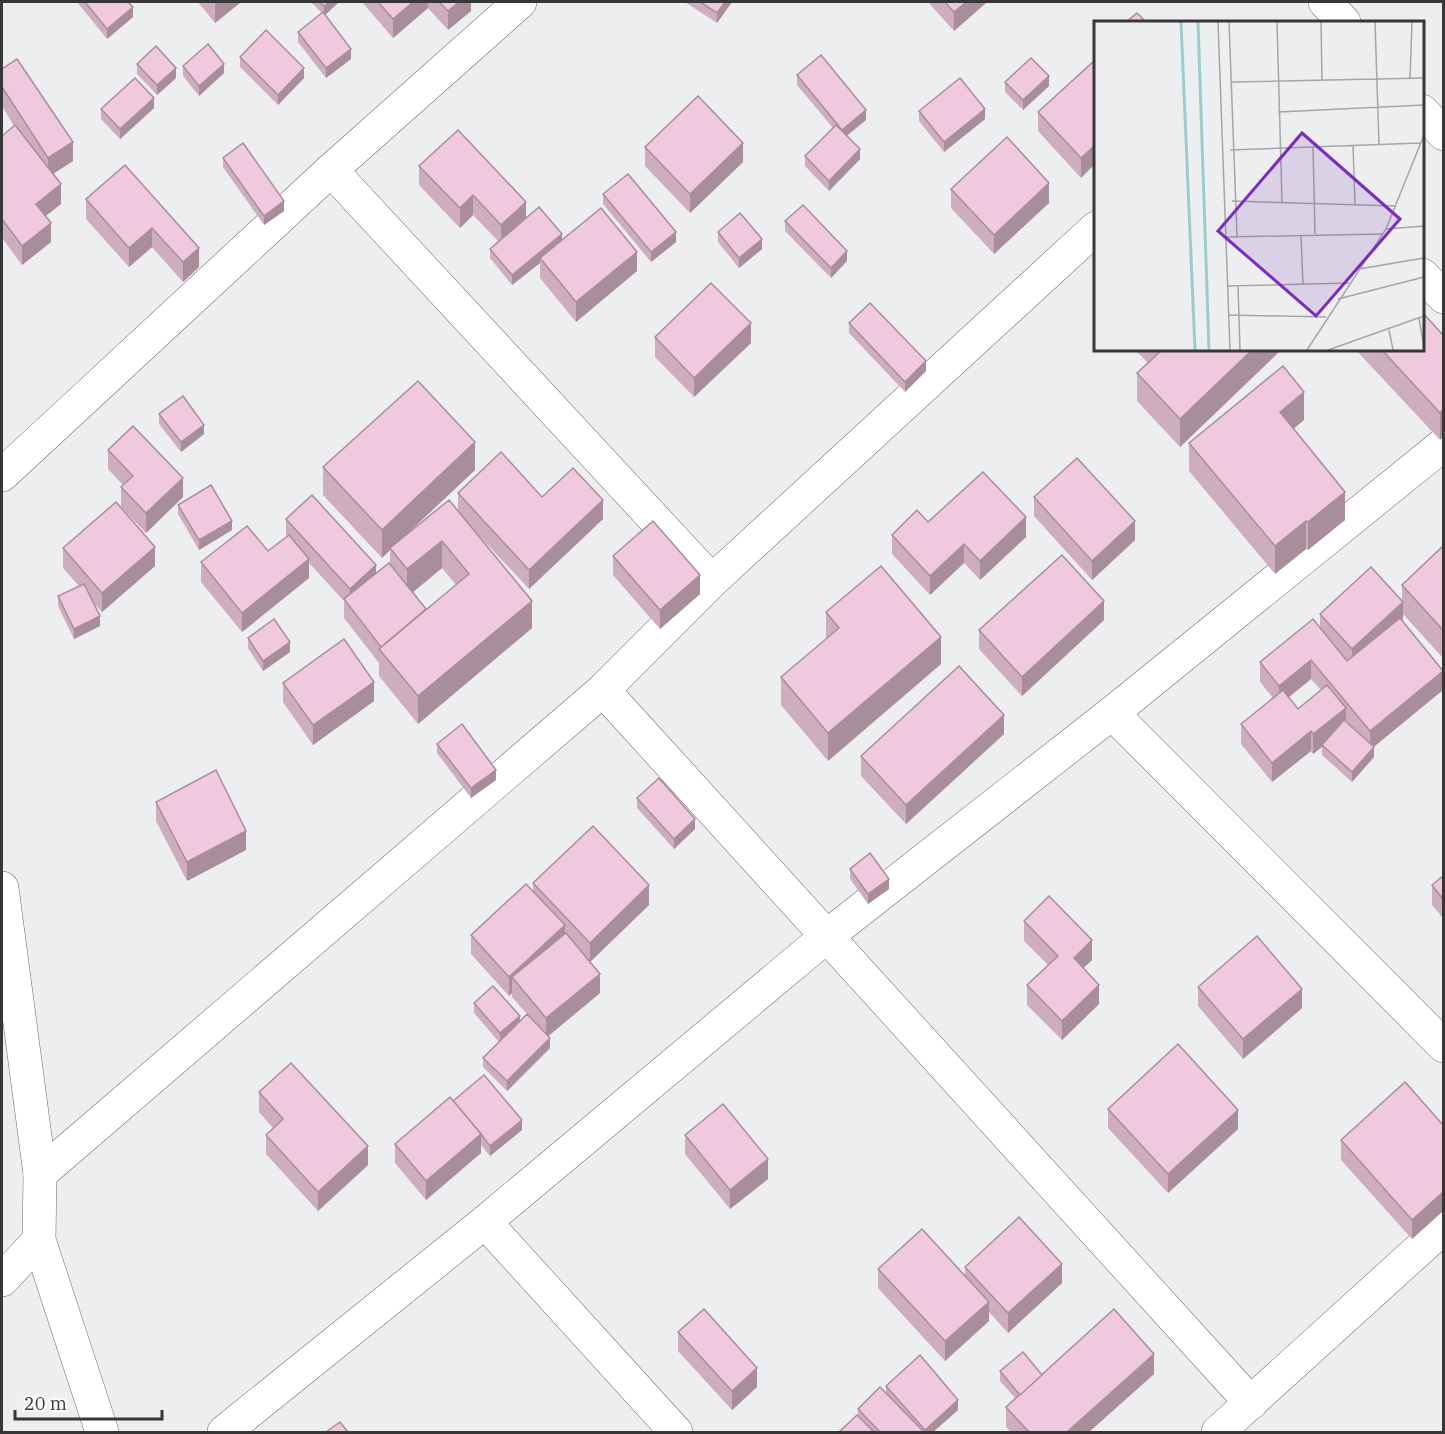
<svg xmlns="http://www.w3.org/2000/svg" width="1445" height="1434" font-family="'IBM Plex Serif',serif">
<rect width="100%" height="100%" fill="#edeeef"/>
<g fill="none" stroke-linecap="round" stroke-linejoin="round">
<defs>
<g id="minor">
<polyline points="331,170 712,581"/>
<polyline points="1422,275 1444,297"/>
<polyline points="2,475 331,170 520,2"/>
<polyline points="603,690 1251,1403"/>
<polyline points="1112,713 1444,1046"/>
<polyline points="2,888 40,1174 39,1240 102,1432"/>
<polyline points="40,1174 603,690 712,581 1096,228"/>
<polyline points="485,1222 676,1432"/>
<polyline points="2,1280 39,1240"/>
<polyline points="224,1432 485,1222 827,936 1112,713 1444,444"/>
<polyline points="1218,1432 1444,1227"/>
</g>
<g id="tertiary">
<polyline points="1325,2 1344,22"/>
<polyline points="1422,111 1444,134"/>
</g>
</defs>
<use href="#minor" stroke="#6a6a6c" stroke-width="34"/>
<use href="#tertiary" stroke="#6a6a6c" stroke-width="34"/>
<use href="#minor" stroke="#fff" stroke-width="33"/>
<use href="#tertiary" stroke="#fff" stroke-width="33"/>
</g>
<g fill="#ceadbf" fill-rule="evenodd">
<polygon points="77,2 128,2 133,17 107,39"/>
<polygon points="198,2 241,2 215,23"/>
<polygon points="311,2 339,2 325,15 351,59 326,78 298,42 298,32 322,13"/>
<polygon points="362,2 471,2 471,11 448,30 428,8 393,38"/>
<polygon points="685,2 732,2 717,23"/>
<polygon points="928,2 987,2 954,31"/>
<polygon points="240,57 304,78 278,105 240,67"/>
<polygon points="1093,62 1081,178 1038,131 1038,112"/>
<polygon points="137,64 176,78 157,95 137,74"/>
<polygon points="183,66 224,73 199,96 183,76"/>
<polygon points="2,69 73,161 53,174 61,204 46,216 51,242 22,265 2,238 2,136 14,126 2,106"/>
<polygon points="797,75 866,120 847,136 860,159 829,191 805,166 805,156 833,128 797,85"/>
<polygon points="1005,82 1049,86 1023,110 1005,92"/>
<polygon points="154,108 120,139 101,119 101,109"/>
<polygon points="919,111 985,119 944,152 919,121"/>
<polygon points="645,147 743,162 690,213 645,166"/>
<polygon points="223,158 284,211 264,225 223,167"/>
<polygon points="125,165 199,267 183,282 152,247 129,267 86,219 86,199"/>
<polygon points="419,166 526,218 562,240 637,271 576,322 540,278 540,263 512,285 490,258 490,249 498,241 473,215 460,228 419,185"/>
<polygon points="951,189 1049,203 994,254 951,208"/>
<polygon points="603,194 676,242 651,262 603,204"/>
<polygon points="785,221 847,261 831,278 785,231"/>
<polygon points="718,232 762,249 739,268 718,242"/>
<polygon points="849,323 926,371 905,392 849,333"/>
<polygon points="1443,335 1440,440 1356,350 1422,350"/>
<polygon points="655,337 751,343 694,397 655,357"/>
<polygon points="1135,350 1281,350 1180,447 1137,401 1137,373 1148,363"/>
<polygon points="159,414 204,434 181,452 159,424"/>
<polygon points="1304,420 1293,429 1345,520 1308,550 1306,549 1275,574 1189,471 1189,443"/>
<polygon points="108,450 183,497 146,533 121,507 121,487 123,485 108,469"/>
<path d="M323,467L475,470L409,532L458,510V493L542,497L603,519L529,589L472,528L532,628L418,724L379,676V663L344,618V601L309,563V578L242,632L201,582V562L268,551L286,538V519L376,573L390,564V550L382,558L323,495ZM442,568L456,585L426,609L413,592Z"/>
<polygon points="1034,497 1135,540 1092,580 1034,516"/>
<polygon points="178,505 232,530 199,550 178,514"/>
<polygon points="928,522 1026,537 980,580 964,563 930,595 892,554 892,535"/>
<path d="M1443,546V658L1403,614V621L1443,690L1374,746V757L1352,782L1322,755V747L1313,754L1311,751L1272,782L1241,744V724L1273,698L1260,682V662L1320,627V614L1402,601V585ZM1311,679L1321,690L1298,709L1289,697Z"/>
<polygon points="63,548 155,566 102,612 92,601 100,626 74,639 58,606 58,596 79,586 63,568"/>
<polygon points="613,556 700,594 660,629 613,575"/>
<polygon points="826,612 941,664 828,761 781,705 781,677 826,639"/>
<polygon points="1104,620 1022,696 979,649 979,630"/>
<polygon points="248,638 290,652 263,671 248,648"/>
<polygon points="283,683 374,701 313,745 283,702"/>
<polygon points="1004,734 906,824 861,776 861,756"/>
<polygon points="437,744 496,780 471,798 437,753"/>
<polygon points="637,798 695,829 674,849 637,808"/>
<polygon points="156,802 246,850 187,881 156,821"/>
<polygon points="850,869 889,889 868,904 850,879"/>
<polygon points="1443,876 1443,918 1432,905 1432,885"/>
<polygon points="533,883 649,905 590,962 600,993 548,1036 550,1048 507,1091 483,1067 483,1058 499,1042 474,1013 474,1003 520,1021 527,1014 512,997 512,993 509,996 471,954 471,935 533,891"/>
<polygon points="1024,921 1092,960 1083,968 1099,1004 1062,1040 1027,1005 1027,985 1048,965 1024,941"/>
<polygon points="1198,987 1302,1008 1243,1059 1198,1006"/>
<polygon points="259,1092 368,1165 318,1211 266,1154 266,1135 273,1128 259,1112"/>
<polygon points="453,1101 522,1130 490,1156 481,1145 481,1153 426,1200 395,1163 395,1144"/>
<polygon points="1108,1109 1238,1129 1168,1193 1108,1128"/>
<polygon points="1443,1125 1443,1211 1412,1239 1341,1160 1341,1140"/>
<polygon points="685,1135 768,1179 730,1209 685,1154"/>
<polygon points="965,1267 1062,1283 1008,1333 989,1312 989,1321 945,1361 878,1288 878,1269 965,1276"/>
<polygon points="678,1332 757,1387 732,1410 678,1351"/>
<polygon points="1000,1371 1042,1375 1154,1374 1089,1432 1011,1432 1006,1427 1006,1407 1016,1399 1000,1381"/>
<polygon points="886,1386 958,1410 933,1432 839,1432 858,1416 858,1409 886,1393"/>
</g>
<g fill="#a88d9b">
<polygon points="217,2 241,2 215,23 215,3"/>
<polygon points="329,2 339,2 324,16 324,6"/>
<polygon points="413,2 428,2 428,8 393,38 393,19"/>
<polygon points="459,2 471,2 471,11 448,30 448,11"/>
<polygon points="725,2 732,2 717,23 717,13"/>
<polygon points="966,2 987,2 954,31 954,12"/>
<polygon points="133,7 133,17 107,39 107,29"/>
<polygon points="351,49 351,59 326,78 326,68"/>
<polygon points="224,64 224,73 199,96 199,86"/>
<polygon points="176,68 176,78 157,95 157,85"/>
<polygon points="304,68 304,78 278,105 278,95"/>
<polygon points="1049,76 1049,86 1023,110 1023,100"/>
<polygon points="154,98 154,108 120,139 120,129"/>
<polygon points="985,109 985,119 944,152 944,142"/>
<polygon points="866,110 866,120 842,139 842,130"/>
<polygon points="73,142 73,161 48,177 48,158"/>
<polygon points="743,143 743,162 690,213 690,194"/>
<polygon points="1095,145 1095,164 1081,178 1081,158"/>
<polygon points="860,149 860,159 829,191 829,181"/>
<polygon points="1049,183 1049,203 994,254 994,235"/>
<polygon points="61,184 61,204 36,223 36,204"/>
<polygon points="473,195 473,215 460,228 460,208"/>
<polygon points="284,201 284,211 264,225 264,216"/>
<polygon points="526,202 526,221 501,244 501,225"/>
<polygon points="51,223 51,242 22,265 22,246"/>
<polygon points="152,228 152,247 129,267 129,248"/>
<polygon points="676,232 676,242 651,262 651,252"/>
<polygon points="562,234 562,244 540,258 540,263 512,285 512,275"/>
<polygon points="762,239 762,249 739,268 739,258"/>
<polygon points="199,248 199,267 183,282 183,262"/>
<polygon points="847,251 847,261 831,278 831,268"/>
<polygon points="637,252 637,271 576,322 576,302"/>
<polygon points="751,323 751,343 694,397 694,378"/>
<polygon points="1252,350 1281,350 1180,447 1180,419"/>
<polygon points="926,361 926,371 905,392 905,382"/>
<polygon points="1304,392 1304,420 1280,440 1280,412"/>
<polygon points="1443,409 1443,437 1440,440 1440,413"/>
<polygon points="204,425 204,434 181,452 181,442"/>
<polygon points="475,442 475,470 391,549 390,548 390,550 382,558 382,530"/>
<polygon points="183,478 183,497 146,533 146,513"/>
<polygon points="1345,492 1345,520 1308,550 1308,522"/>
<polygon points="603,500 603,519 529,589 529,570"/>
<polygon points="1026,517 1026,537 980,580 980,561"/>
<polygon points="232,521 232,530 199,550 199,540"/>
<polygon points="1135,521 1135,540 1092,580 1092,561"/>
<polygon points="1306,521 1306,549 1275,574 1275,546"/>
<polygon points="442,541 442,568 407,597 407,569"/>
<polygon points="964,544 964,563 930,595 930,576"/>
<polygon points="155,547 155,566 102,612 102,593"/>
<polygon points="309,559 309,578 242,632 242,613"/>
<polygon points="376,565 376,584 350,608 350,589"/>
<polygon points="700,575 700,594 660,629 660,610"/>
<polygon points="532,601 532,628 418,724 418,696"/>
<polygon points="1104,601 1104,620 1022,696 1022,677"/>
<polygon points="1403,602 1403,621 1352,668 1352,649"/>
<polygon points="100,616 100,626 74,639 74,629"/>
<polygon points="941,637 941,664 828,761 828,733"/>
<polygon points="290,642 290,652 263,671 263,661"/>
<polygon points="1311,660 1311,679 1279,705 1279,686"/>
<polygon points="1443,671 1443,690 1370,750 1370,731"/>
<polygon points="374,682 374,701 313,745 313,725"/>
<polygon points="1346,708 1346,727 1322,745 1322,747 1313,754 1313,734"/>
<polygon points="1004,715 1004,734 906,824 906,805"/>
<polygon points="1311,731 1311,751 1272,782 1272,763"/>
<polygon points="1374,747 1374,757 1352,782 1352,772"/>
<polygon points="496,770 496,780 471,798 471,788"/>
<polygon points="695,819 695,829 674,849 674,839"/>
<polygon points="246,831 246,850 187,881 187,862"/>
<polygon points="889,879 889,889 868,904 868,894"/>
<polygon points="649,885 649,905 590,962 590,943"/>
<polygon points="565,925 565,944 512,977 512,993 509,996 509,977"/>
<polygon points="1092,940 1092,960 1074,977 1074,958"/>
<polygon points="600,974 600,993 546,1038 546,1018"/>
<polygon points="1099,985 1099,1004 1062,1040 1062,1021"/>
<polygon points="1302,989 1302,1008 1243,1059 1243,1039"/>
<polygon points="520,1016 520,1026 500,1043 500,1033"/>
<polygon points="550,1038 550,1048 507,1091 507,1081"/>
<polygon points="1238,1110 1238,1129 1168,1193 1168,1174"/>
<polygon points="522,1120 522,1130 490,1156 490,1146"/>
<polygon points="481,1134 481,1153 426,1200 426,1181"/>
<polygon points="368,1146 368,1165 318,1211 318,1192"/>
<polygon points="768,1159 768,1179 730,1209 730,1190"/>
<polygon points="1443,1192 1443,1211 1412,1239 1412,1220"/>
<polygon points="1062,1264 1062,1283 1008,1333 1008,1313"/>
<polygon points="989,1302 989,1321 945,1361 945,1341"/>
<polygon points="1154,1354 1154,1374 1089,1432 1067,1432"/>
<polygon points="757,1368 757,1387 732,1410 732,1391"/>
<polygon points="958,1400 958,1410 933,1432 925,1432 925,1430"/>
</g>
<g fill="#f0c9de" stroke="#a88d9b" stroke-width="1.5">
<polygon points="85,2 128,2 133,7 107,29"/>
<polygon points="320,2 329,2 324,6"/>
<polygon points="378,2 413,2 393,19"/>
<polygon points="439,2 459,2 448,11"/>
<polygon points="700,2 725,2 717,13"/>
<polygon points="945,2 966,2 954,12"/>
<polygon points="323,12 351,49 326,68 298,32"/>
<polygon points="1137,13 1146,22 1126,22"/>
<polygon points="266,30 304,68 278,95 240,57"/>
<polygon points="208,44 224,64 199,86 183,66"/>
<polygon points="156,46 176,68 157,85 137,64"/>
<polygon points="821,55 866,110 842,130 797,75"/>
<polygon points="1031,58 1049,76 1023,100 1005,82"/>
<polygon points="17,59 73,142 48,158 2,87 2,69"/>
<polygon points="1093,62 1095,65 1095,145 1081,158 1038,112"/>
<polygon points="135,78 154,98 120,129 101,109"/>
<polygon points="960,78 985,109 944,142 919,111"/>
<polygon points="698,96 743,143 690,194 645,147"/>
<polygon points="15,125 61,184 36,204 51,223 22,246 2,219 2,136"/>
<polygon points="836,125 860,149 829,181 805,156"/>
<polygon points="458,130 526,202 501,225 473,195 460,208 419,166"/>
<polygon points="1007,137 1049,183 994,235 951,189"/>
<polygon points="243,143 284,201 264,216 223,158"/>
<polygon points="125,165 199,248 183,262 152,228 129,248 86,199"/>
<polygon points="628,174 676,232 651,252 603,194"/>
<polygon points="803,205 847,251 831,268 785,221"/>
<polygon points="539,207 562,234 512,275 490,249"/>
<polygon points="601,208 637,252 576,302 540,258"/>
<polygon points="740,213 762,239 739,258 718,232"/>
<polygon points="711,283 751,323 694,378 655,337"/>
<polygon points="870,303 926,361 905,382 849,323"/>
<polygon points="1422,312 1443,335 1443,409 1440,413 1382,350 1422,350"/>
<polygon points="1161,350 1252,350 1180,419 1137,373 1162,350"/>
<polygon points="1283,366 1304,392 1280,412 1345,492 1308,522 1306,521 1275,546 1189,443"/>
<polygon points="418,381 475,442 382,530 323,467"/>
<polygon points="183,396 204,425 181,442 159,414"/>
<polygon points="133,426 183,478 146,513 121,487 133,476 108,450"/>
<polygon points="501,452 542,497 573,468 603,500 529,570 458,493"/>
<polygon points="1077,458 1135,521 1092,561 1034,497"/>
<polygon points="983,472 1026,517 980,561 964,544 930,576 892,535 917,510 928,522"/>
<polygon points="211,485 232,521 199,540 178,505"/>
<polygon points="312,495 376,565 350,589 286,519"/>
<polygon points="449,500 532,601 418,696 379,649 469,574 442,541 407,569 390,548"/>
<polygon points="116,502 155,547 102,593 63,548"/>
<polygon points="653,521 700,575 660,610 613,556"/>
<polygon points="247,526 268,551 289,535 309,559 242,613 201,562"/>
<polygon points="1443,546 1443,630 1402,585"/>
<polygon points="1062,555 1104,601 1022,677 979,630"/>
<polygon points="389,563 426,609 381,647 344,599"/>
<polygon points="881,566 941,637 828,733 781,677 839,628 826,612"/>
<polygon points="1371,567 1403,602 1352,649 1320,614"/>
<polygon points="84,584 100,616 74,629 58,596"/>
<polygon points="1400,618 1443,671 1370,731 1311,660 1279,686 1260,662 1313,619 1347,661"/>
<polygon points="274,619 290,642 263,661 248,638"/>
<polygon points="344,639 374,682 313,725 283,683"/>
<polygon points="959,666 1004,715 906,805 861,756"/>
<polygon points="1327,685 1346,708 1313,734 1311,731 1272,763 1241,724 1283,690 1298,709"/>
<polygon points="1344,720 1374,747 1352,772 1322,745"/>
<polygon points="462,724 496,770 471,788 437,744"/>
<polygon points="216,770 246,831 187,862 156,802"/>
<polygon points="659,778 695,819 674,839 637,798"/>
<polygon points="593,826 649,885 590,943 533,883"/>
<polygon points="870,853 889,879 868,894 850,869"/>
<polygon points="1443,876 1443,899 1432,885"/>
<polygon points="526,884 565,925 509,977 471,935"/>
<polygon points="1049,896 1092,940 1074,958 1099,985 1062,1021 1027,985 1058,956 1024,921"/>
<polygon points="566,933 600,974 546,1018 512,977"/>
<polygon points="1257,936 1302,989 1243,1039 1198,987"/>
<polygon points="493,986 520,1016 500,1033 474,1003"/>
<polygon points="527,1014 550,1038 507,1081 483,1058"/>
<polygon points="1178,1044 1238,1110 1168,1174 1108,1109"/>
<polygon points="291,1063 368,1146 318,1192 266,1135 283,1119 259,1092"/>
<polygon points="484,1075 522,1120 490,1146 481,1134 453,1101"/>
<polygon points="1405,1082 1443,1125 1443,1192 1412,1220 1341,1140"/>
<polygon points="450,1097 481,1134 426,1181 395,1144"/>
<polygon points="723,1104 768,1159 730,1190 685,1135"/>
<polygon points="1019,1217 1062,1264 1008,1313 965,1267"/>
<polygon points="922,1229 989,1302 945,1341 878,1269"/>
<polygon points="704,1309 757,1368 732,1391 678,1332"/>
<polygon points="1114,1309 1154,1354 1067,1432 1029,1432 1006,1407"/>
<polygon points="1023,1352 1042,1375 1020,1395 1000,1371"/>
<polygon points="920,1355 958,1400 925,1430 886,1386"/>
<polygon points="880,1387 924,1432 880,1432 858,1409"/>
<polygon points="857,1415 874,1432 839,1432"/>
<polygon points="340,1422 348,1432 326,1432"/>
</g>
<g transform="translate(1094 21)">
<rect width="330" height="330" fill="#edeeef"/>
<path fill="none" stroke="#9acccd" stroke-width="3" d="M87,1L101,329M104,1L115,329"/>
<path fill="none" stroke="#a4a5a6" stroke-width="1.5" d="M124,1L136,329M135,1L143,215M183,1L188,181M227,1L228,60M281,1L285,124M316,57L318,1M137,61L330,57M184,91L330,84M259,125L261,183M219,126L221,213M136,129L327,122M138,180L302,185M292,208L330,205M207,214L209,264M132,216L288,213M265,248L330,237M134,265L255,262M144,265L146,329M244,278L330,256M135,294L232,296M325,297L330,326M295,309L299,329M213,329L292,208L330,114M234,329L330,295"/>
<path fill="#7b2cbf" fill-opacity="0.15" stroke="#7b2cbf" stroke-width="3" d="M208,112L306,198L222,295L124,210Z"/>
<rect width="330" height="330" fill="none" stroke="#373738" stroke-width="3"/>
</g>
<rect width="1445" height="1434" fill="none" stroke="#373738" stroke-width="6"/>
<path d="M15 1410v9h147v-9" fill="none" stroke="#373738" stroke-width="3"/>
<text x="24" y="1410" font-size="18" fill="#373738" stroke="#fafbfd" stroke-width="4.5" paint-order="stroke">20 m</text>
</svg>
